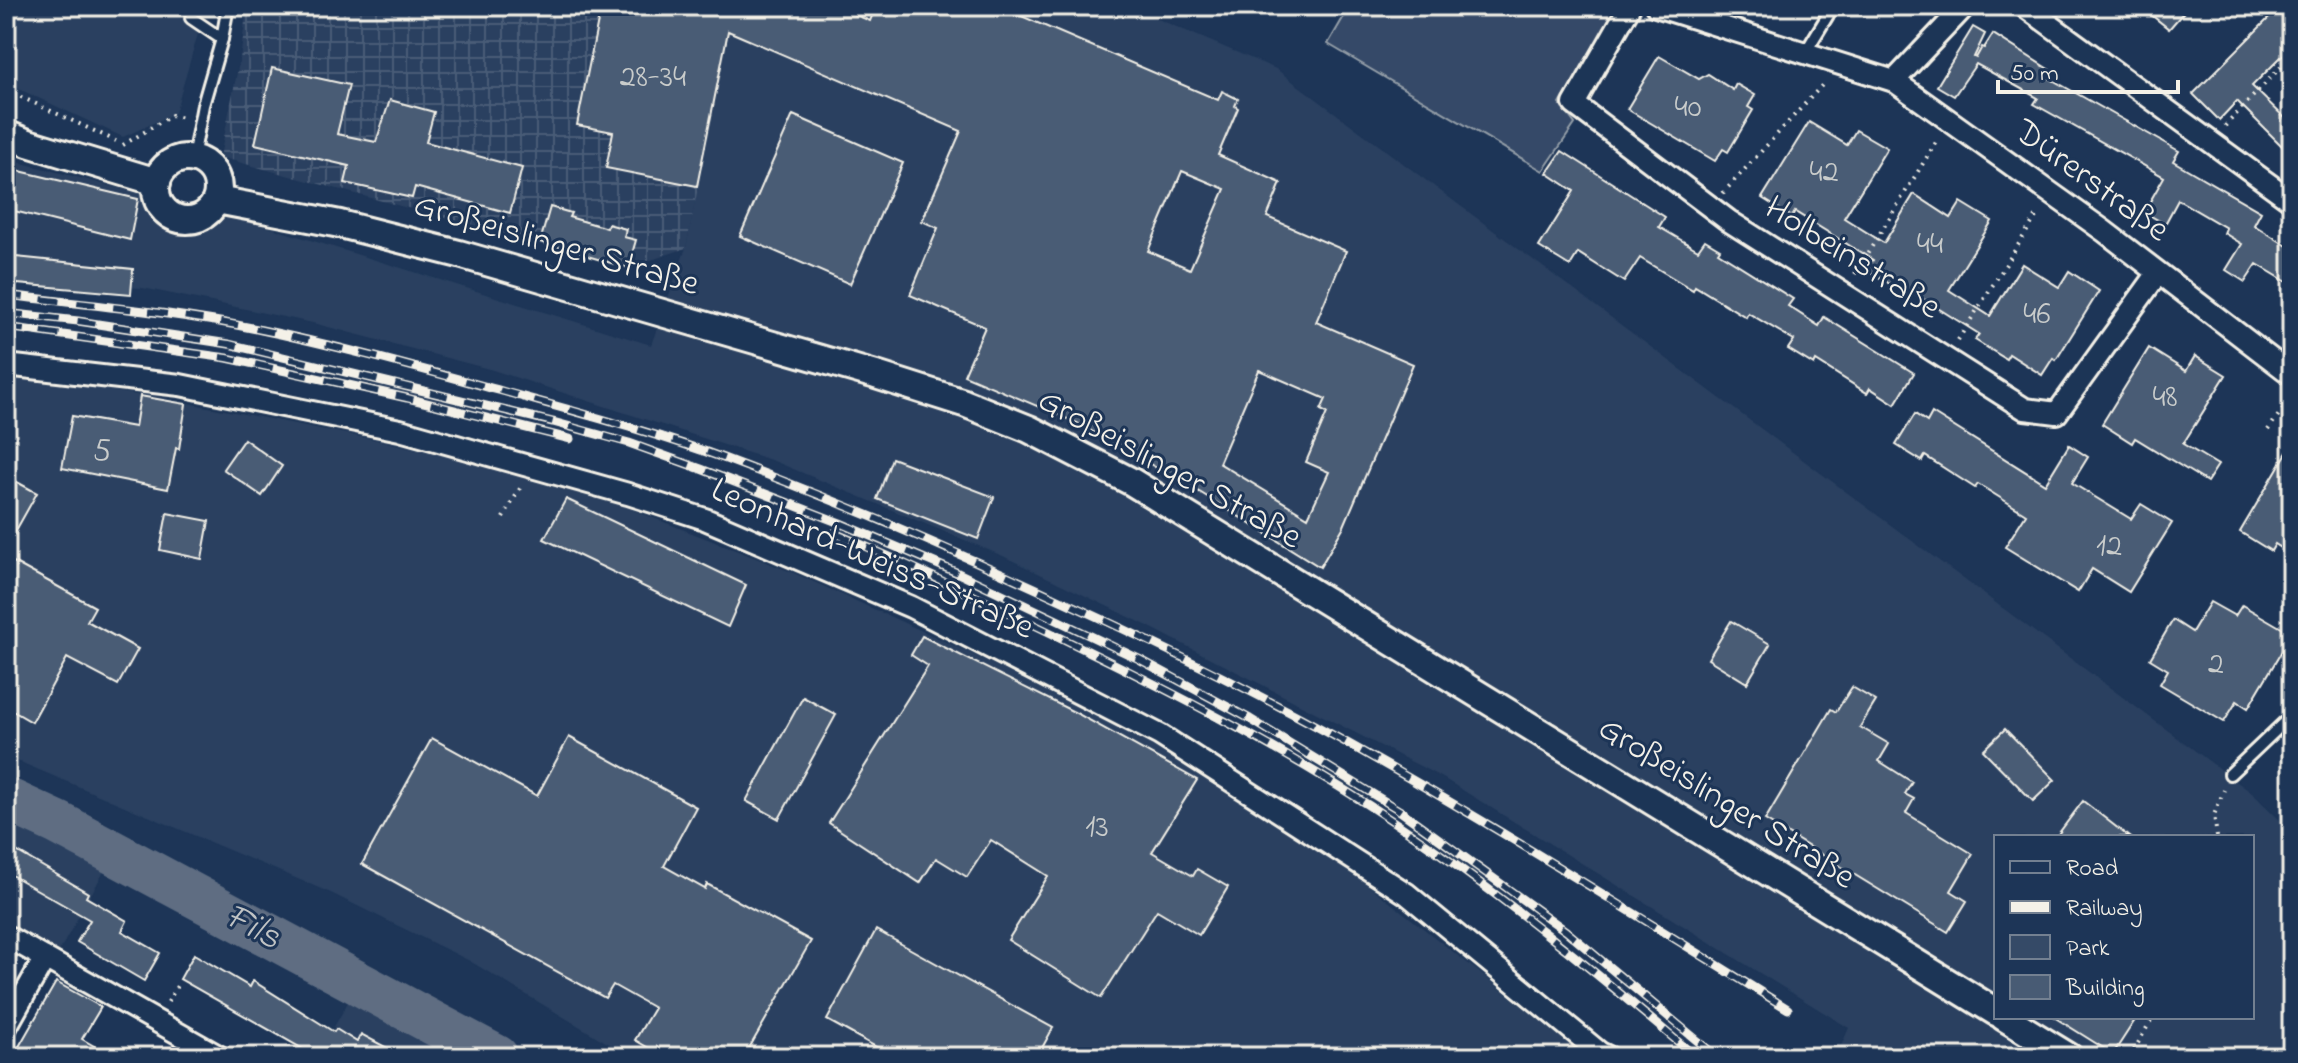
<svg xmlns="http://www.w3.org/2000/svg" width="2298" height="1063" font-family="'Indie Flower',sans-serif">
<defs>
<pattern id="industrial-grid" width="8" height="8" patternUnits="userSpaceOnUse" patternTransform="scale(2)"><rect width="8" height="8" fill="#2a4060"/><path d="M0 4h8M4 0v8" fill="none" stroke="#4a5c77"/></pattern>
</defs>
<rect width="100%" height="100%" fill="#1d3557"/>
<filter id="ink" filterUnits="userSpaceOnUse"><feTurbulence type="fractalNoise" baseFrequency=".0125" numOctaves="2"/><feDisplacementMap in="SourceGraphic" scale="16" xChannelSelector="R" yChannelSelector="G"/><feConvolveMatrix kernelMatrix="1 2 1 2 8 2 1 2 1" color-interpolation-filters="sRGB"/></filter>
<g filter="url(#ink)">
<g fill="#2a4060" fill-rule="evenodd">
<polygon points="6,6 206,6 175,113 123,137 6,83"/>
<path d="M733,6H1127L1276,69L2252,793L2292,832V1057H1836L1849,1028L1443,778L1146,625L1003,556L774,461L493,370L313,323L143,288L6,281V159L255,223L651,345L686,248ZM1996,837H2252V1017H1996Z"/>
<polygon points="6,379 65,383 187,403 383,441 572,486 794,573 964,650 1162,750 1349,870 1587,1057 631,1057 468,960 331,893 6,756"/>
<polygon points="6,818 107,866 57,955 6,927"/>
<polygon points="351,997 454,1057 317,1057"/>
</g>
<polygon fill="url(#industrial-grid)" points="247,6 734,6 686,248 628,268 220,157 241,53"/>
<polygon fill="#354a67" stroke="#949ea8" stroke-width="2" points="1350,6 1620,6 1560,104 1575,124 1543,171 1328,44"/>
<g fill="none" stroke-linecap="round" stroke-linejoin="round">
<polyline stroke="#5e6d82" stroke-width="44" points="6,799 58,823 497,1057"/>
</g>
<g fill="#485b74" stroke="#f4f1e8" stroke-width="2" fill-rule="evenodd">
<path d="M601,6H633L674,14L675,6H835L870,21L876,6H998L1218,100L1222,91L1238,99L1235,106L1238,108L1218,155L1281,183L1267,217L1346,251L1316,322L1413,364L1344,526L1320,567L1201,493L1077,423L964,375L985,327L910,295L938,228L922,221L961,131L728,31L697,186L606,168L613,132L577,125ZM1182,171L1225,189L1190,269L1148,251ZM1259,370L1326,399L1321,410L1327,413L1306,462L1329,472L1308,517L1219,463Z"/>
<polygon points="2140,6 2189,6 2169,29"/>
<polygon points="2281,6 2292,6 2292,46 2252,86 2292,125 2292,156 2237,101 2219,120 2193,94"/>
<polygon points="1973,27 1985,34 1974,57 1976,58 1982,47 1984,48 1993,34 2053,72 2049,78 2179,151 2173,161 2261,212 2254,225 2292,249 2292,285 2257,264 2245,282 2226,270 2242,244 2224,233 2226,228 2178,200 2165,224 2144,212 2164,177 2034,104 2038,98 2018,87 1976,64 1954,96 1937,86"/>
<polygon points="1659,56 1699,79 1708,74 1733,90 1736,84 1755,95 1748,107 1753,110 1728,152 1723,149 1715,161 1627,109"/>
<polygon points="272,68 349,85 337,134 376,142 390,100 434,112 426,142 522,168 510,213 415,187 412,198 345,183 349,166 255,144"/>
<polygon points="793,115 903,163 850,284 740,236"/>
<polygon points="1809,122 1847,145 1856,130 1887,148 1844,218 1884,243 1914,194 1951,218 1961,202 1992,221 1949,290 1990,316 2022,264 2059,287 2069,271 2099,291 2056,360 2053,358 2042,375 2009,354 2006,359 1975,340 1979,334 1901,285 1898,289 1867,270 1873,260 1795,212 1792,217 1762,198"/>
<polygon points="1562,151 1665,217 1659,227 1698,250 1705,240 1720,249 1718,252 1793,299 1788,306 1819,326 1824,317 1914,373 1895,404 1870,388 1867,393 1816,361 1814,365 1788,349 1794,340 1748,313 1746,317 1695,286 1693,290 1640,258 1624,282 1578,253 1570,266 1539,247 1574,191 1547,173"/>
<polygon points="11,169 138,199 130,240 6,209 6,192"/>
<polygon points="550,207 571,213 569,217 607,228 608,224 626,229 624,237 636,240 628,268 540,242"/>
<polygon points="6,256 133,269 131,294 6,283"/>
<polygon points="2149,348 2186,371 2195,356 2226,375 2183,444 2218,465 2207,482 2135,438 2132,443 2102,424"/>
<polygon points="140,396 186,404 179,449 176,448 168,489 62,468 72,416 135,427"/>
<polygon points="1932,413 2045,484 2069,445 2088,457 2072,483 2131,519 2141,504 2172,523 2129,592 2092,569 2078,592 2005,547 2026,514 1978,484 1975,488 1925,456 1922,461 1896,445 1915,414 1927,422"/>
<polygon points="244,439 282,466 262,496 223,469"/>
<polygon points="2292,444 2292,555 2275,544 2271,551 2240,532"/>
<polygon points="892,458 994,497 978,539 877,499"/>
<polygon points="6,476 37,493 6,548"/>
<polygon points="566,499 746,585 728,627 544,539"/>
<polygon points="167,513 209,521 202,559 160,550"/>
<polygon points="6,558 95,607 87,621 138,649 118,685 67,658 32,722 6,707"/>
<polygon points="2210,602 2235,616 2242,605 2292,634 2248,708 2237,701 2224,722 2160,684 2168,670 2150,659 2173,620 2192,632"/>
<polygon points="1731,621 1770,644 1747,683 1708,659"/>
<polygon points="922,636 1078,714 1197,780 1152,852 1193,876 1197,869 1228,887 1199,935 1157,910 1101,998 1008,940 1048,876 991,840 967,877 936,858 920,883 829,823 928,666 911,655"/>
<polygon points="1852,687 1876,701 1860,727 1889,744 1879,761 1912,782 1905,794 1914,799 1906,813 1973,854 1951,891 1967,901 1948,932 1765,820 1831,709 1836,712"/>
<polygon points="803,697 836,715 779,819 746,801"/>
<polygon points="2005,729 2055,780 2033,801 1983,750"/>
<polygon points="569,737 696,807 664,866 705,889 707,884 811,941 744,1057 664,1057 635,1040 654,1008 613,985 605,998 362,864 432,738 537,796"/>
<polygon points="2083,801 2129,837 2056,837"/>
<polygon points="6,845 88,893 86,897 127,921 122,931 160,953 144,981 77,942 90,920 6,872"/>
<polygon points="876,930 1053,1028 1037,1057 894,1057 827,1020"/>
<polygon points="194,954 250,987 253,981 334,1032 336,1029 357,1042 361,1034 404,1057 317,1057 180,979"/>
<polygon points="56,982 101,1007 82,1039 113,1057 13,1057"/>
<polygon points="2054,1017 2137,1017 2113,1054"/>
</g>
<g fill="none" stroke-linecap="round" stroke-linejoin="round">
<defs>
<g id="lane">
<polyline points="191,18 222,39 203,105 193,158"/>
<polyline points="222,39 228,6"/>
<polyline points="1805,53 1828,15"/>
<polyline points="2230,774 2292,715"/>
</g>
<g id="street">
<polyline points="1630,6 1574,104 1729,221 2025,409 2057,413 2158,273"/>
<polyline points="1656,6 1894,81 2104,231 2292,375"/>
<polyline points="2024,6 2292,201"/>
<polyline points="1894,81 1965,6"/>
<polyline points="6,365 180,385 400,430 628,494 705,519 911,607 1160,735 1407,894 1600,1053 1608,1057"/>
<polyline points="6,936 220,1057"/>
<polyline points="6,1027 45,958"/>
</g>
<g id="secondary">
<polyline points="6,134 28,143 157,182"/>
<circle cx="187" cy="189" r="31"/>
<polyline points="217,200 340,224 459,254 876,375 964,403 1029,429 1132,482 1996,1012"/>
<polyline points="2004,1017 2069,1057"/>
</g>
</defs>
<use href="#lane" stroke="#f4f1e8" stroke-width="16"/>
<use href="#street" stroke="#f4f1e8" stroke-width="26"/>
<use href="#secondary" stroke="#f4f1e8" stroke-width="32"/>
<g stroke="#f4f1e8" stroke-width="4" stroke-dasharray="2 6" stroke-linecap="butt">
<polyline points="6,90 116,141"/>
<polyline points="2225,126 2292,55"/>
<polyline points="123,145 172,115 186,119"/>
<polyline points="1723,193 1825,82"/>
<polyline points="1855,274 1938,139"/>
<polyline points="1958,340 2039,212"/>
<polyline points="2268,430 2292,396"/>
<polyline points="503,518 522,485"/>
<polyline points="2217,837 2214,815 2224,790"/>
<polyline points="168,1002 177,986"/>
<polyline points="2130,1057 2153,1017"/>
</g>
<use href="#lane" stroke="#1d3557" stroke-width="10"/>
<use href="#street" stroke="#1d3557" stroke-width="20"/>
<use href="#secondary" stroke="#1d3557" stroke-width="26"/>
<defs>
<g id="rail">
<path d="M6,295C89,305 175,312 257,329C339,346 421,369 502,391C577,412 653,432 726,459C841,502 955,551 1067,603C1155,643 1243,686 1329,733C1485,819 1636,915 1788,1009"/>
<polyline points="6,313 78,321 229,344 553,422 629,443 701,469 840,523 958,573 1139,659 1250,719 1399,810 1566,931 1717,1057"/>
<polyline points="6,327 227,358 407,398 570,439"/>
<path d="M834,533C907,563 978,598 1049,632C1167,689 1285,749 1394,822C1500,893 1599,975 1696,1057"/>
</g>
</defs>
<use href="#rail" stroke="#f4f1e8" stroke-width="9"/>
<use href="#rail" stroke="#1d3557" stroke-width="6" stroke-dasharray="18" stroke-linecap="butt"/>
</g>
</g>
<g text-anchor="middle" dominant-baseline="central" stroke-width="6" stroke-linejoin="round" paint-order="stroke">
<g font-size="32" fill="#c9cccb">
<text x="653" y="78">28-34</text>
<text x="1688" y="108">40</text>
<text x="1824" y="173">42</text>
<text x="1930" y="245">44</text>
<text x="2037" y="315">46</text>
<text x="2165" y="398">48</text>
<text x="102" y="452">5</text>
<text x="2109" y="547">12</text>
<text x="2216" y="665">2</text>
<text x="1097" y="828">13</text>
</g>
<g font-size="36" fill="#f4f1e8" stroke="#1d3557">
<text transform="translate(2091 182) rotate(36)">Dürerstraße</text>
<text transform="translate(556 246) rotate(16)">Großeislinger Straße</text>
<text transform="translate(1852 259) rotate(32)">Holbeinstraße</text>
<text transform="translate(1169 470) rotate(29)">Großeislinger Straße</text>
<text transform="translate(872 560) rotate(24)">Leonhard-Weiss-Straße</text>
<text transform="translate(1726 804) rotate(32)">Großeislinger Straße</text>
</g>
<g font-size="38" font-style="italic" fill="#c0c3c4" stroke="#1d3557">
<text transform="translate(252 928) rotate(28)">Fils</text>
</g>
</g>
<rect width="2298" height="1063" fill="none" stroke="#1d3557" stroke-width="32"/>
<rect x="16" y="16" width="2266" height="1031" fill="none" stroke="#f4f1e8" stroke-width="3" filter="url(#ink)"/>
<rect x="1994" y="835" width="260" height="184" fill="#1d3557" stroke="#738091" stroke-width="2"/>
<rect x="2010" y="861" width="40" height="12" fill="#1d3557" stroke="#738091" stroke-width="2"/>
<text x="2066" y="875" font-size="24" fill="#f4f1e8">Road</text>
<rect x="2010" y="901" width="40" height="12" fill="#f4f1e8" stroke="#738091" stroke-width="2"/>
<text x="2066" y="915" font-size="24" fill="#f4f1e8">Railway</text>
<rect x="2010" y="935" width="40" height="24" fill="#354a67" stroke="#738091" stroke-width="2"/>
<text x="2066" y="955" font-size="24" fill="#f4f1e8">Park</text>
<rect x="2010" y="975" width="40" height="24" fill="#485b74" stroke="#738091" stroke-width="2"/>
<text x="2066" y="995" font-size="24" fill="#f4f1e8">Building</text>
<path d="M1998 80v12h180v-12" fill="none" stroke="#f4f1e8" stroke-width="4"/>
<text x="2010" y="80" font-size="24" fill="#f4f1e8" stroke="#1d3557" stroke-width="6" paint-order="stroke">50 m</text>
</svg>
